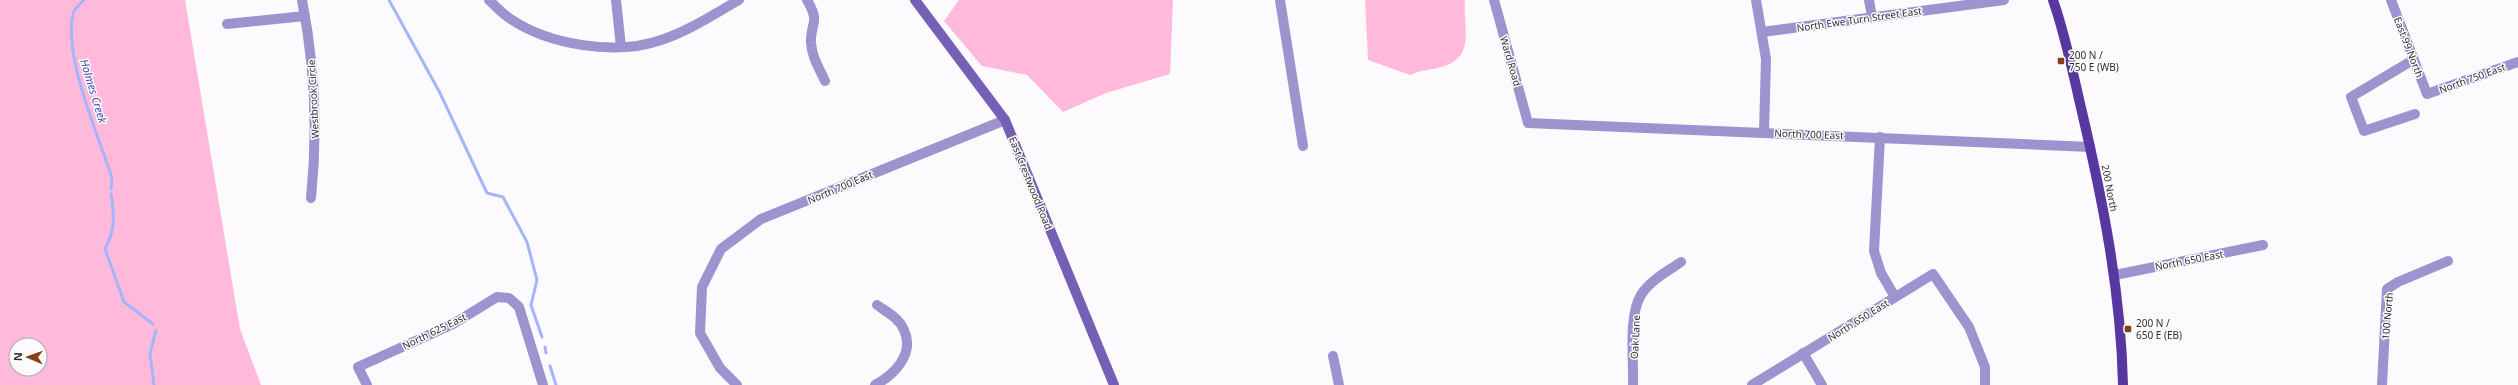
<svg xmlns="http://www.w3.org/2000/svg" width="2518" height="385" font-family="'Noto Sans',sans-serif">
<rect width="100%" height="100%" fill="#fcfafd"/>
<g fill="#ffbadb" fill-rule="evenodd">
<path d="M0,0H185L240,329L261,385H0ZM16,345H40V369H16Z"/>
<polygon points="959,0 1173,0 1170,74 1106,93 1063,112 1027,75 982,66 944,21"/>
<path d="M1365,0H1465C1463,29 1476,57 1442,67C1431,70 1421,70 1410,75L1368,60Z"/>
</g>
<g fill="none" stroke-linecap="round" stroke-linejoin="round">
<g stroke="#a4b5fc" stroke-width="3">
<path d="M84,0C80,4 74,9 73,14C63,56 99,137 112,178L111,189"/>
<polyline points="389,0 440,93 487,193 503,197 527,242 537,280 531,305 542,337"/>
<path d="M111,194C114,217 116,227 105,249L124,302L153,324"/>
<polyline points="545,347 546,353"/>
<polyline points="550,366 556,385"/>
<polyline points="154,385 150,354 156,330"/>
</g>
<g stroke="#9e93ce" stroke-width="10">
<path d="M302,0C315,66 318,131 311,198"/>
<path d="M489,0C495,6 502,13 509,18C548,45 616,56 661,40C689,31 714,14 739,0"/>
<polyline points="616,0 621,47"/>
<path d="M807,0C821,24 810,22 811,43C812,57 819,68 825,81"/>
<polyline points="1280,0 1303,146"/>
<polyline points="1494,0 1528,123 2090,147"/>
<polyline points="1756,0 1766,59 1764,132"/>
<polyline points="1869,0 1872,17"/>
<polyline points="2391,0 2427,94 2518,62"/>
<polyline points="227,24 305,16"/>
<polyline points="1762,32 2004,0"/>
<polyline points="2413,60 2351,97 2364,131 2415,114"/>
<polyline points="1880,137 1874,251 1881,273 1895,297"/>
<polyline points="2115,275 2263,245"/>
<polyline points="1803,353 1822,385"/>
<polyline points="1333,356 1339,385"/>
<polyline points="367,385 358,367 453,324 497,297 509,298 519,307 543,385"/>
<polyline points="737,385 720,368 700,333 702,287 721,249 761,219 1005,120"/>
<path d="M875,385C894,375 915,354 904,330C899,318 887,312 877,305"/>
<path d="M1633,385C1634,361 1628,316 1641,295C1649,281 1668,271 1681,262"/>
<polyline points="1752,385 1933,274 1969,327 1985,367 1985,385"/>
<polyline points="2382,385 2387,289 2398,282 2448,261"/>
</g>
<polyline stroke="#7460b4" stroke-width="10" points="915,0 1005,120 1114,385"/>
<path stroke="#5737a0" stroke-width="10" d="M2053,0C2066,37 2073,74 2082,112C2103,202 2121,292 2123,385"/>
</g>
<g fill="#853f19" stroke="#fcfafd" stroke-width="1.5">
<rect x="2057" y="57" width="8" height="8" rx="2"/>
<rect x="2124" y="325" width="8" height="8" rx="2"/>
</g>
<g text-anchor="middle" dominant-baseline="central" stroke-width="3" stroke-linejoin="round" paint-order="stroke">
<g font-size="10" fill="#312e34" stroke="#fcfafd">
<text transform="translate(1859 19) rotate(-8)">North Ewe Turn Street East</text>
<text transform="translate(2409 47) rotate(69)">East 99 North</text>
<text transform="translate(1511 61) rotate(74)">Ward Road</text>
<text transform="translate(2472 78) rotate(-20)">North 750 East</text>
<text transform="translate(313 99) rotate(-93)">Westbrook Circle</text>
<text transform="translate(1809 134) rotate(2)">North 700 East</text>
<text transform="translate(1031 183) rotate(68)">East Crestwood Road</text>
<text transform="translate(840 187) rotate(-23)">North 700 East</text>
<text transform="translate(2110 188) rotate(79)">200 North</text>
<text transform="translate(2189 260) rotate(-11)">North 650 East</text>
<text transform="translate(2387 316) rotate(-85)">100 North</text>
<text transform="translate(1858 320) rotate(-32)">North 650 East</text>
<text transform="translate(434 331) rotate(-26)">North 625 East</text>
<text transform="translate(1635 337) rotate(-87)">Oak Lane</text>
</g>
<g font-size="10" fill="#312e34" stroke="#fcfafd" text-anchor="start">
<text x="2069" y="55">200 N /<tspan x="2069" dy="12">750 E (WB)</tspan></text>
<text x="2136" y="323">200 N /<tspan x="2136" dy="12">650 E (EB)</tspan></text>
</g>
<g font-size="11" font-style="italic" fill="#3f4aaf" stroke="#fcfafd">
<text transform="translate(94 91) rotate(73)">Holmes Creek</text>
</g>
</g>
<g transform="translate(28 357) rotate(272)"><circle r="19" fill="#fcfafd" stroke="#aba8ad"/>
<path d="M0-3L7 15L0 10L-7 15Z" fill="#853f19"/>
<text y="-6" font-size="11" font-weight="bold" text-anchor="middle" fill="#312e34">N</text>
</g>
</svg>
